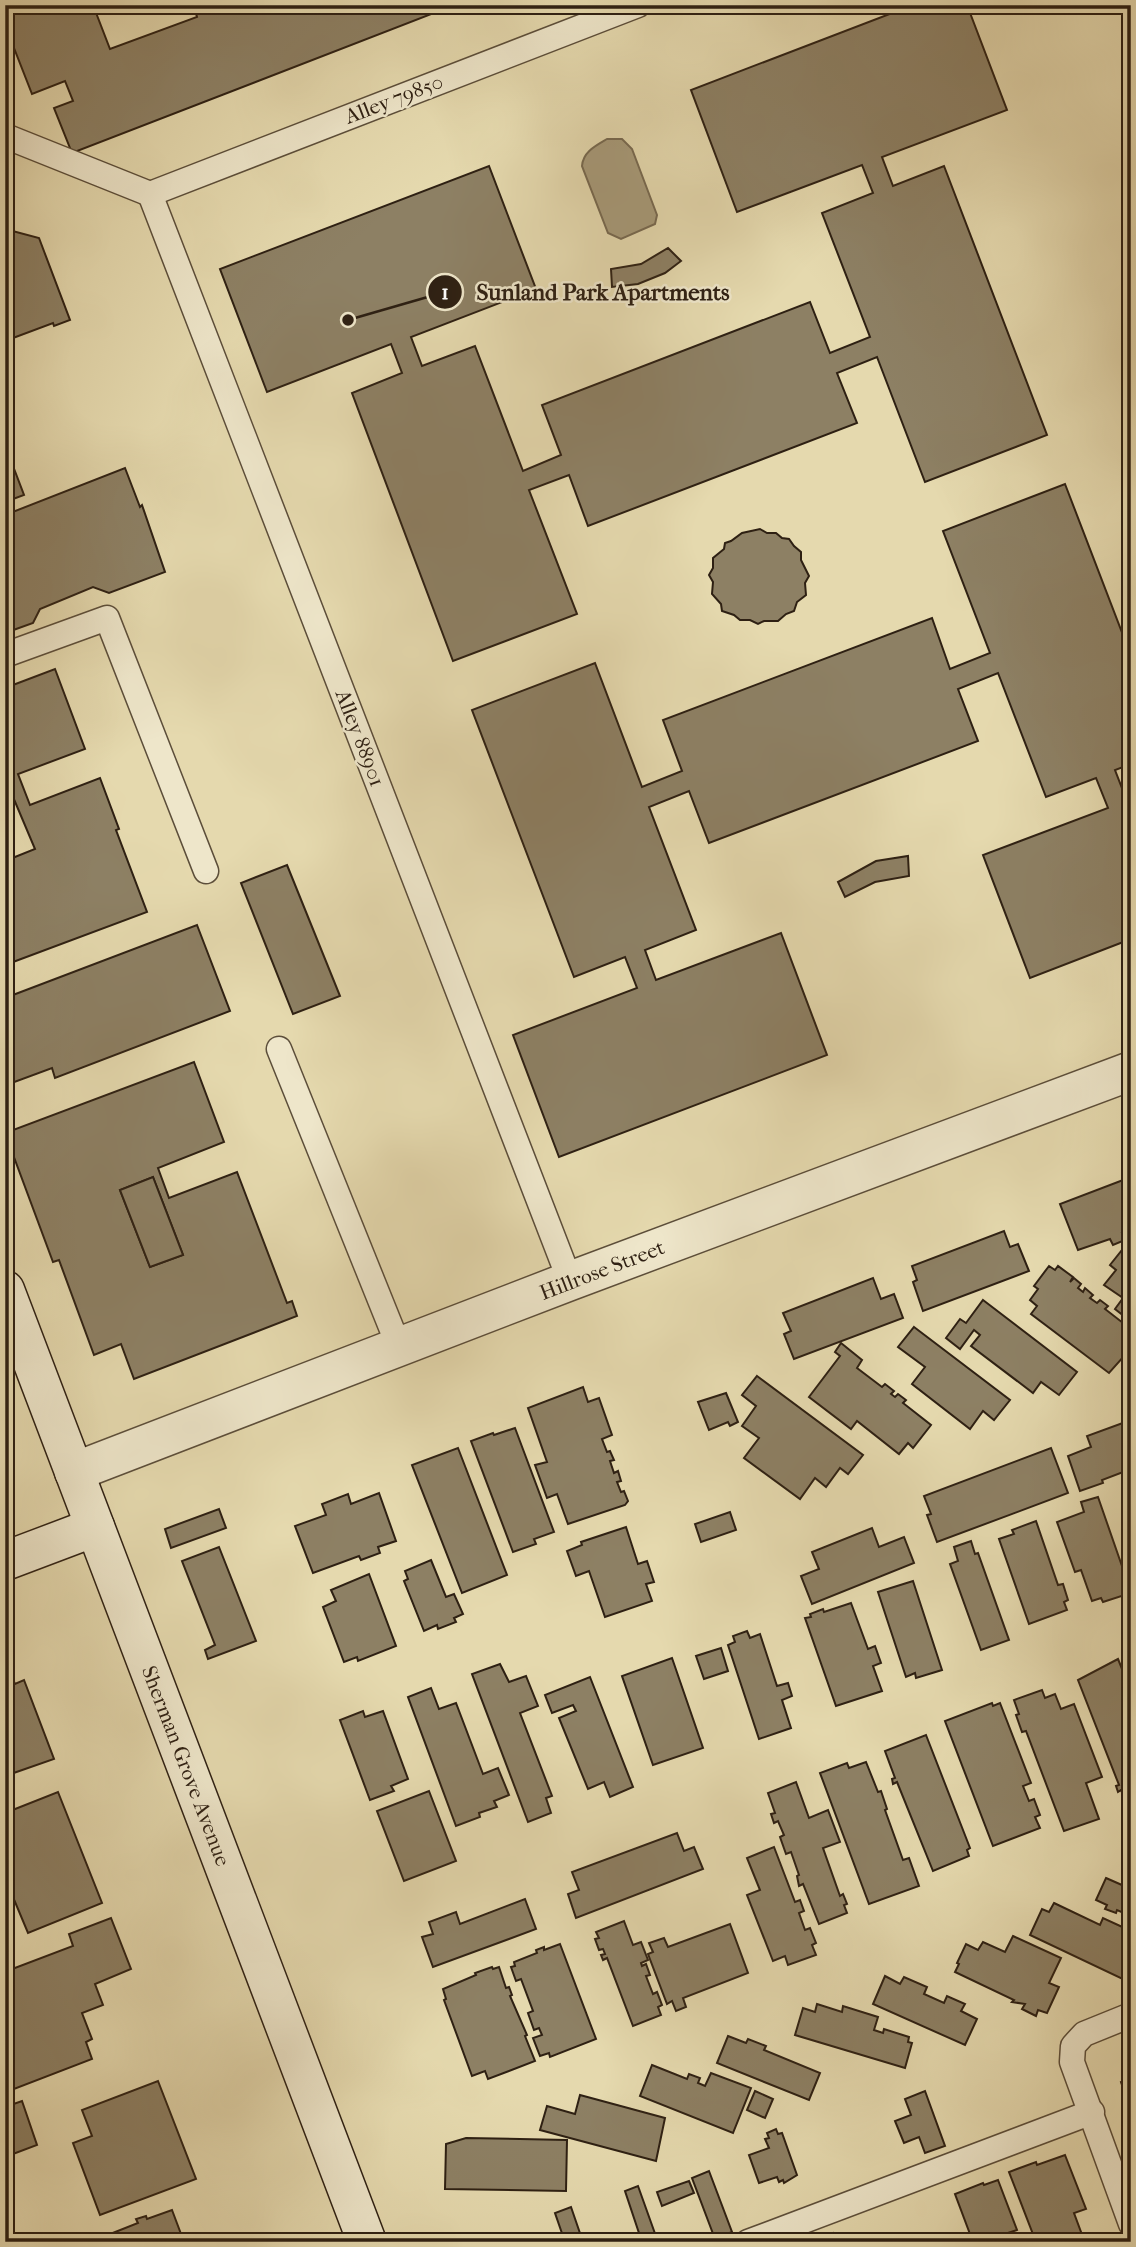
<svg xmlns="http://www.w3.org/2000/svg" width="1136" height="2247" font-family="'IM FELL French Canon',serif">
<rect width="100%" height="100%" fill="#e5d9ae"/>
<filter id="stains"><feTurbulence type="fractalNoise" baseFrequency=".00286" numOctaves="4"/><feColorMatrix values="0 0 0 0 .2 0 0 0 0 .09 0 0 0 0 .02 0 0 0 .5 -.17"/></filter>
<radialGradient id="worn" r=".72"><stop offset=".6" stop-color="#630" stop-opacity="0"/><stop offset="1" stop-color="#630" stop-opacity=".3"/></radialGradient>
<path fill="#a79a79" stroke="#776950" stroke-width="2" d="M607,139H622L632,149L657,215L655,224L621,239L608,233L582,166C583,152 595,146 607,139Z"/>
<g fill="#8d8064" stroke="#2e2013" stroke-width="2" fill-rule="evenodd">
<polygon points="5,5 93,5 110,49 197,17 195,10 208,5 431,5 434,13 72,153 54,108 73,101 65,81 32,94 5,25"/>
<polygon points="913,5 967,5 1007,110 882,157 893,186 944,166 1047,435 925,482 877,357 837,373 857,423 588,526 569,475 529,490 577,614 453,661 352,393 402,373 391,344 267,392 220,269 489,166 536,289 411,337 422,366 475,346 523,471 561,455 542,405 810,302 830,353 870,337 822,213 873,193 862,165 737,212 691,90"/>
<polygon points="5,229 39,238 70,320 54,326 53,323 5,341"/>
<polygon points="668,248 681,261 665,273 638,284 612,287 611,269 641,264"/>
<polygon points="5,445 24,495 5,502"/>
<polygon points="125,468 140,507 142,505 165,572 109,593 93,587 40,609 33,623 5,633 5,515"/>
<polygon points="1065,484 1131,656 1131,764 1115,770 1127,801 1131,799 1131,939 1030,978 983,855 1108,808 1096,778 1046,797 998,673 958,689 978,741 709,843 689,791 649,807 696,930 645,950 656,980 781,933 827,1055 559,1157 513,1035 637,988 625,957 574,977 472,710 595,663 642,787 682,771 663,720 932,618 950,669 990,653 943,531"/>
<polygon points="760,529 767,533 776,533 782,538 789,539 794,546 801,552 801,560 809,576 805,583 806,595 797,602 794,611 786,614 778,621 764,621 758,624 750,620 740,620 734,615 722,611 721,604 712,594 713,582 709,575 713,568 713,558 724,549 725,543 731,541 742,533"/>
<polygon points="55,669 85,749 18,774 30,805 100,778 119,829 116,830 147,912 5,965 5,861 35,849 5,778 5,688"/>
<polygon points="908,856 909,876 875,882 845,897 838,882 876,861"/>
<polygon points="287,865 340,996 293,1014 241,883"/>
<polygon points="197,925 230,1011 55,1078 52,1068 9,1084 5,1074 5,998"/>
<path d="M194,1062L224,1142L158,1168L169,1198L237,1172L287,1303L292,1301L297,1316L134,1379L121,1344L94,1355L59,1260L53,1262L5,1133ZM153,1177L183,1255L150,1267L120,1190Z"/>
<polygon points="153,1177 183,1255 150,1267 120,1190"/>
<polygon points="1131,1177 1131,1230 1122,1233 1125,1240 1113,1245 1110,1239 1078,1250 1060,1204"/>
<polygon points="1004,1231 1010,1247 1018,1244 1029,1271 923,1311 913,1282 917,1280 912,1266"/>
<polygon points="1126,1245 1131,1249 1131,1317 1129,1320 1115,1309 1123,1298 1104,1285 1116,1270 1110,1265"/>
<polygon points="1049,1266 1055,1270 1058,1266 1073,1277 1070,1282 1074,1278 1081,1284 1078,1288 1083,1292 1085,1288 1093,1295 1090,1298 1097,1303 1100,1300 1108,1306 1105,1309 1123,1323 1126,1320 1131,1324 1131,1361 1124,1356 1109,1373 1031,1314 1037,1306 1030,1300 1038,1289 1034,1286"/>
<polygon points="873,1278 881,1299 894,1294 903,1318 794,1359 784,1334 791,1331 783,1313"/>
<polygon points="983,1300 1077,1372 1059,1395 1041,1382 1033,1393 971,1346 980,1335 974,1330 960,1349 946,1338 960,1319 966,1323"/>
<polygon points="914,1327 1010,1400 994,1420 983,1411 970,1429 912,1384 925,1367 898,1347"/>
<polygon points="841,1343 862,1360 857,1368 882,1387 885,1384 894,1391 891,1394 895,1397 898,1394 906,1400 903,1403 931,1425 913,1448 908,1443 899,1454 857,1421 851,1429 809,1397 840,1356 835,1352"/>
<polygon points="757,1376 863,1455 848,1474 840,1468 826,1487 815,1478 800,1499 744,1458 759,1438 742,1426 756,1406 742,1395"/>
<polygon points="583,1387 588,1402 599,1398 612,1435 602,1439 607,1452 610,1451 614,1460 610,1461 614,1473 618,1471 621,1481 617,1482 621,1492 624,1491 628,1501 625,1505 568,1524 557,1494 547,1498 535,1465 547,1462 528,1408"/>
<polygon points="726,1393 738,1422 730,1426 728,1422 709,1430 698,1402"/>
<polygon points="1131,1420 1131,1469 1102,1480 1103,1483 1080,1491 1068,1456 1091,1447 1087,1436"/>
<polygon points="515,1428 554,1532 534,1539 536,1544 513,1552 471,1441 493,1433 494,1435"/>
<polygon points="458,1448 507,1575 462,1593 412,1465"/>
<polygon points="1051,1448 1068,1493 937,1542 927,1515 931,1514 924,1496"/>
<polygon points="379,1493 396,1541 378,1547 380,1553 361,1560 359,1556 313,1573 295,1526 326,1515 322,1504 348,1494 351,1504"/>
<polygon points="1098,1497 1123,1569 1128,1567 1131,1575 1131,1585 1128,1586 1131,1593 1103,1602 1101,1598 1092,1601 1081,1570 1075,1572 1057,1522 1084,1512 1081,1502"/>
<polygon points="219,1509 226,1528 171,1548 165,1529"/>
<polygon points="730,1512 736,1530 701,1542 695,1524"/>
<polygon points="1036,1521 1058,1585 1063,1584 1068,1600 1064,1602 1067,1610 1029,1624 999,1539 1014,1534 1012,1530"/>
<polygon points="626,1527 638,1564 647,1561 654,1582 646,1584 652,1601 605,1617 589,1571 576,1576 567,1551 582,1545 581,1542"/>
<polygon points="872,1528 879,1547 904,1537 914,1563 812,1604 801,1576 819,1569 812,1552"/>
<polygon points="971,1541 975,1554 978,1553 1009,1640 981,1650 950,1564 958,1561 954,1547"/>
<polygon points="219,1547 256,1641 208,1659 205,1650 215,1645 182,1561"/>
<polygon points="431,1560 446,1597 454,1594 463,1614 454,1618 456,1622 438,1629 437,1625 424,1631 404,1581 408,1579 405,1571"/>
<polygon points="369,1574 396,1646 358,1661 357,1657 344,1662 323,1607 336,1601 331,1590"/>
<polygon points="913,1581 942,1670 916,1678 915,1673 906,1677 878,1592"/>
<polygon points="851,1603 868,1649 875,1646 881,1663 873,1666 882,1691 836,1706 805,1618 811,1617 810,1614 823,1609 824,1612"/>
<polygon points="747,1631 750,1638 760,1634 777,1686 788,1683 792,1696 782,1700 791,1728 759,1739 728,1645 735,1642 733,1636"/>
<polygon points="721,1648 728,1671 704,1679 696,1656"/>
<polygon points="672,1658 703,1748 653,1765 622,1676"/>
<polygon points="5,1659 15,1684 24,1680 54,1759 5,1776"/>
<polygon points="1118,1659 1131,1691 1129,1809 1121,1790 1118,1792 1116,1786 1119,1785 1078,1680"/>
<polygon points="500,1664 509,1682 526,1676 538,1706 520,1713 552,1796 546,1798 551,1813 528,1822 472,1674"/>
<polygon points="590,1677 633,1787 610,1797 604,1782 588,1789 559,1718 576,1711 573,1705 552,1713 545,1695"/>
<polygon points="431,1688 439,1709 456,1703 483,1774 498,1768 509,1795 494,1801 497,1807 479,1813 480,1817 456,1826 408,1697"/>
<polygon points="1042,1690 1045,1698 1055,1694 1061,1709 1074,1704 1102,1777 1086,1783 1099,1819 1064,1831 1026,1731 1022,1732 1016,1715 1019,1714 1014,1700"/>
<polygon points="992,1703 993,1706 1000,1703 1031,1783 1023,1786 1029,1801 1034,1799 1040,1815 1035,1817 1040,1828 993,1846 945,1721"/>
<polygon points="363,1711 365,1717 383,1711 408,1779 391,1786 394,1791 370,1800 340,1720"/>
<polygon points="926,1735 970,1848 967,1850 969,1856 933,1871 897,1782 893,1784 892,1779 895,1778 885,1751"/>
<polygon points="866,1762 878,1792 881,1791 887,1809 885,1810 903,1860 909,1858 919,1886 869,1904 820,1773 847,1763 849,1768"/>
<polygon points="796,1782 809,1818 828,1810 840,1842 823,1848 840,1896 843,1894 847,1904 844,1905 847,1913 819,1924 803,1884 799,1886 797,1876 799,1875 791,1852 786,1854 780,1837 784,1835 778,1821 774,1823 771,1814 775,1813 768,1793"/>
<polygon points="429,1791 456,1861 404,1881 377,1811"/>
<polygon points="58,1792 102,1903 28,1933 5,1878 5,1813"/>
<polygon points="677,1833 684,1851 694,1847 703,1869 576,1918 568,1894 579,1890 572,1872"/>
<polygon points="774,1847 795,1902 800,1900 804,1911 799,1913 805,1930 810,1928 816,1943 812,1945 816,1955 788,1965 785,1956 773,1961 747,1895 760,1890 747,1858"/>
<polygon points="1106,1878 1131,1889 1131,1916 1117,1910 1116,1913 1105,1909 1107,1905 1096,1900"/>
<polygon points="525,1899 536,1929 433,1967 422,1937 433,1934 429,1922 456,1912 460,1924"/>
<polygon points="1054,1903 1100,1925 1103,1918 1131,1931 1129,1982 1030,1935 1042,1909 1049,1912"/>
<polygon points="111,1918 131,1969 95,1984 103,2005 82,2013 92,2039 86,2042 92,2059 14,2089 5,2065 5,1968 7,1971 73,1946 69,1934"/>
<polygon points="624,1921 633,1945 641,1942 648,1960 641,1963 642,1966 646,1964 650,1975 646,1976 653,1994 657,1992 662,2005 658,2007 661,2015 633,2026 607,1958 603,1960 601,1955 605,1954 603,1949 599,1950 595,1939 599,1938 596,1932"/>
<polygon points="730,1924 748,1973 683,1998 686,2007 676,2011 672,2001 667,2004 648,1954 653,1952 649,1943 664,1938 668,1947"/>
<polygon points="1013,1936 1061,1958 1049,1983 1059,1987 1047,2013 1038,2010 1036,2016 1022,2009 1025,2004 1012,2002 1014,2000 955,1972 959,1964 957,1963 966,1944 978,1950 983,1942 1005,1952"/>
<polygon points="560,1944 596,2039 550,2057 549,2053 540,2056 533,2038 542,2035 539,2028 534,2030 528,2013 533,2011 521,1979 516,1981 511,1967 515,1966 514,1962 537,1953 536,1950 544,1947 544,1950"/>
<polygon points="492,1967 493,1969 499,1967 506,1988 509,1987 512,1995 510,1996 527,2035 525,2036 535,2061 488,2079 485,2071 472,2076 444,2000 446,1999 443,1989 476,1975 475,1973"/>
<polygon points="885,1976 900,1984 904,1977 927,1987 924,1994 944,2003 947,1996 965,2004 961,2011 977,2019 965,2045 873,2004"/>
<polygon points="817,2004 842,2012 843,2006 878,2017 874,2030 883,2033 884,2029 909,2037 908,2042 912,2043 905,2068 795,2035 803,2008 815,2012"/>
<polygon points="728,2036 746,2043 748,2039 766,2046 764,2050 820,2073 809,2100 717,2063"/>
<polygon points="652,2065 687,2079 689,2074 700,2078 698,2083 705,2086 711,2073 751,2088 733,2133 640,2096"/>
<polygon points="1131,2078 1131,2111 1121,2082"/>
<polygon points="158,2081 196,2179 100,2215 73,2143 92,2136 82,2110"/>
<polygon points="755,2091 773,2099 765,2118 747,2110"/>
<polygon points="925,2091 945,2146 925,2153 919,2137 904,2143 895,2121 911,2115 905,2099"/>
<polygon points="580,2095 665,2118 656,2161 540,2130 547,2106 575,2114"/>
<polygon points="22,2101 37,2145 5,2157 5,2107"/>
<polygon points="776,2129 778,2134 782,2133 797,2175 784,2183 783,2180 779,2182 777,2177 759,2183 749,2155 769,2148 765,2139 769,2138 767,2133"/>
<polygon points="466,2138 567,2140 566,2191 445,2189 446,2144"/>
<polygon points="1065,2155 1086,2209 1074,2213 1084,2240 1036,2242 1009,2172 1036,2162 1037,2165"/>
<polygon points="709,2171 732,2232 715,2239 692,2178"/>
<polygon points="998,2180 1017,2230 1002,2235 1004,2242 973,2242 955,2194 983,2183 984,2185"/>
<polygon points="689,2181 694,2193 662,2206 657,2192"/>
<polygon points="638,2186 658,2242 642,2242 625,2191"/>
<polygon points="571,2207 583,2242 565,2242 555,2213"/>
<polygon points="172,2210 184,2242 90,2242 138,2223 136,2219 146,2216 147,2219"/>
<polygon points="833,2233 836,2242 808,2242"/>
</g>
<g fill="none" stroke-linecap="round" stroke-linejoin="round">
<defs>
<g id="lane">
<polyline points="5,136 150,194"/>
<polyline points="150,194 570,1281"/>
<polyline points="150,194 638,5"/>
<polyline points="5,655 107,618 206,871"/>
<polyline points="279,1049 399,1347"/>
<polyline points="1131,2015 1084,2034 1073,2046 1072,2062 1131,2224"/>
<polyline points="748,2242 1092,2112"/>
</g>
<polyline id="street" points="74,1472 570,1281 1131,1071"/>
<g id="secondary">
<polyline points="5,1290 367,2242"/>
<polyline points="5,1561 95,1527"/>
</g>
</defs>
<use href="#lane" stroke="#5c4e3a" stroke-width="27"/>
<use href="#street" stroke="#5c4e3a" stroke-width="41"/>
<use href="#secondary" stroke="#2e2013" stroke-width="41"/>
<use href="#lane" stroke="#eee6ca" stroke-width="24"/>
<use href="#street" stroke="#eee6ca" stroke-width="38"/>
<use href="#secondary" stroke="#eee6ca" stroke-width="38"/>
</g>
<g text-anchor="middle" dominant-baseline="central" stroke-width="5" stroke-linejoin="round" paint-order="stroke">
<g font-size="21" fill="#2e2013" stroke="#eee6ca">
<text transform="translate(394 99) rotate(-21)">Alley 79850</text>
<text transform="translate(360 738) rotate(69)">Alley 88901</text>
<text transform="translate(602 1270) rotate(-21)">Hillrose Street</text>
<text transform="translate(186 1766) rotate(69)">Sherman Grove Avenue</text>
</g>
</g>
<path fill="none" stroke="#2e2013" stroke-width="2.5" d="M348 320L445 292"/>
<g fill="#2e2013" stroke="#eee6ca" stroke-width="2.5">
<circle cx="348" cy="320" r="7"/>
<circle cx="445" cy="292" r="18"/>
</g>
<g font-size="21" text-anchor="middle" font-weight="bold" fill="#fff">
<text x="445" y="299">1</text>
</g>
<g font-size="23" text-anchor="middle" font-weight="bold" fill="#2e2013" stroke="#eee6ca" stroke-width="5" stroke-linejoin="round" paint-order="stroke">
<text x="603" y="300">Sunland Park Apartments</text>
</g>
<rect width="1136" height="2247" fill="none" stroke="#e5d9ae" stroke-width="28"/>
<rect x="7" y="7" width="1122" height="2233" fill="none" stroke="#2e2013" stroke-width="3.5"/>
<rect x="14" y="14" width="1108" height="2219" fill="none" stroke="#2e2013" stroke-width="2"/>
<rect width="100%" height="100%" filter="url(#stains)"/>
<rect width="100%" height="100%" fill="url(#worn)"/>
</svg>
